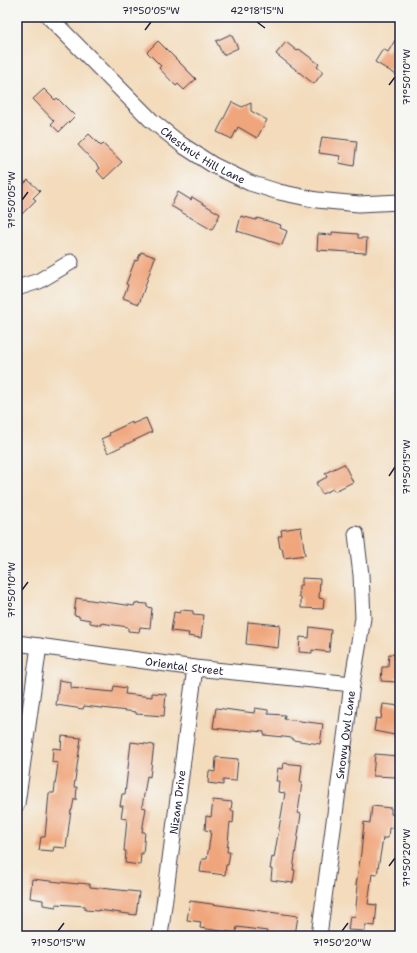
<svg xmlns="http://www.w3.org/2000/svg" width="417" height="953" font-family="'Shantell Sans',sans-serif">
<rect width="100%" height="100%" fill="#f6f6f2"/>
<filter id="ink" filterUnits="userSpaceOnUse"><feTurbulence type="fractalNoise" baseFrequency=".025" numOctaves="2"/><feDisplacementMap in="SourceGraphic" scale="8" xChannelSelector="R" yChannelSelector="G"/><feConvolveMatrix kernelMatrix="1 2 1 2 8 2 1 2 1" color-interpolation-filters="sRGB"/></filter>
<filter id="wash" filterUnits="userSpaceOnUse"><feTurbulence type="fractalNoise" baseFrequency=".012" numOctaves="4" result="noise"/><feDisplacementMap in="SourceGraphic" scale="16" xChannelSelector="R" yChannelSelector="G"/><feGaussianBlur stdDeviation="0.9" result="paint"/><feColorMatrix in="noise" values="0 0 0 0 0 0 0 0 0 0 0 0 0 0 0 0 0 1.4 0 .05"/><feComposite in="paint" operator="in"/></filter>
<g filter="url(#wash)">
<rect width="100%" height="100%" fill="#f3dbbb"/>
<g id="blocks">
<g fill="#f0a67b">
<polygon points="400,32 400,77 375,62 383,49 388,52"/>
<polygon points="231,34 238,48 223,55 216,41"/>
<polygon points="158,41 196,79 184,90 178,84 176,86 159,68 161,66 147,52"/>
<polygon points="286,42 297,51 299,49 319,64 317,67 323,72 314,84 276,54"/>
<polygon points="44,89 55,100 57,98 75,116 59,132 51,124 54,121 33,99"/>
<polygon points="232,102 242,107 251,103 251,111 267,120 257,138 238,127 232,139 217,132"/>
<polygon points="89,134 101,146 103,144 122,162 104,179 97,171 100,168 78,145"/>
<polygon points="322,137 357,141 354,166 339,163 340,156 319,153"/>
<polygon points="28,180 40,191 33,198 36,200 17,219 17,191"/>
<polygon points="178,192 191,200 192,197 220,214 212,230 171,206"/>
<polygon points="241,216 256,220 257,218 281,225 280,228 287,231 282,245 237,231"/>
<polygon points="332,232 358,234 358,238 367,238 366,253 317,250 318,234 332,235"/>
<polygon points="141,252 155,257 139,304 123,298 128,285 126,284 135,260 137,261"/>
<polygon points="146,418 152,432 108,453 101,439 110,435 109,433 132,422 132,424"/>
<polygon points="344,464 353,482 335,491 333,489 322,494 316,483 327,477 325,473"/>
<polygon points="301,527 305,555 284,558 282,548 280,548 278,536 282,536 281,530"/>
<polygon points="302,578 320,579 319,598 324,599 323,609 301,608 301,597 299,597 299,585 302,585"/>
<polygon points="76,598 134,606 135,603 147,604 147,607 152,608 150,628 140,627 139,632 128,631 128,627 101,623 101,625 90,623 90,620 79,618 79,616 74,615"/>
<polygon points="181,610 193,611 193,614 204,615 201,638 188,636 189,633 171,631 174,612 180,613"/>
<polygon points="248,622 280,625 278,648 246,644"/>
<polygon points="310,627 331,630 329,652 312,650 312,653 299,652 300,637 309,638"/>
<polygon points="389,654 400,655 400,677 396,677 396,682 381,681 382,667 388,667"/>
<polygon points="59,680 71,682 71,688 113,692 114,686 126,688 125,694 152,697 152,693 166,694 164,716 136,714 136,712 84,706 83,709 56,705"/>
<polygon points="383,704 400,706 400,736 374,731 376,718 381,719"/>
<polygon points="216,708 254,713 255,708 268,710 268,714 285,715 284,719 323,724 320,744 293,740 293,738 264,735 264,732 241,730 241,731 213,728"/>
<polygon points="62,736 81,738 74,787 77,787 76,800 74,799 72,810 71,810 66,848 54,847 53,851 39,850 41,837 45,837 49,793 54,793 58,763 52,762 53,748 61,749"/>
<polygon points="131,742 154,745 150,777 147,776 142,807 146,808 142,832 145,832 143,854 141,853 140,865 125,863 126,851 124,851 127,819 121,818 123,806 120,806 122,794 125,794"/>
<polygon points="375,754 398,756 396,777 373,776"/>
<polygon points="216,757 238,759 236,781 223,780 223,785 208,783 209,771 215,772"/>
<polygon points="283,763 302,765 300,782 302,782 298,813 301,814 293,870 295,870 293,883 271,880 272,869 270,869 272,857 274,858 285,793 278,792 279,781 276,781 278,768 282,769"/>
<polygon points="213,800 232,802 231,811 234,811 233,823 230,822 227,852 230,852 228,865 226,865 225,875 200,872 202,859 207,859 211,831 205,830 206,816 211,817"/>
<polygon points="372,806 391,808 391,814 394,815 393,828 389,828 388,838 383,838 377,875 372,874 368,904 377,905 375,926 365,925 365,931 348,930 350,916 355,917 358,886 356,885 361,853 364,822 370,823"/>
<polygon points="32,879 78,884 78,883 90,884 90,887 139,892 136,915 98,910 98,911 85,910 85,906 56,904 56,907 43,905 43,900 30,898"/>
<polygon points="190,901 298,916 295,935 280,933 280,936 266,936 267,931 237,927 236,933 200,928 201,922 187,920"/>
</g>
</g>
</g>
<g filter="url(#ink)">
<use href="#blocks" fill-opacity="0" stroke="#413e4e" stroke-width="1"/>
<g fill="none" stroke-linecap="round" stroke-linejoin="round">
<defs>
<g id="minor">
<path id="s1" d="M49,17L151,120L182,145L213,165L250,183L279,192L317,200L359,204L400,202"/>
<polyline points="17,288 39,281 71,262"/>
<path id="s2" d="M17,643L195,668L352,684"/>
<polyline points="17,804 39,646"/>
<path id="s3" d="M160,936L195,668"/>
<path id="s4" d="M319,936L352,684L363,618L361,575L356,534"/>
</g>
</defs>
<use href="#minor" stroke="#413e4e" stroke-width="17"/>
<use href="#minor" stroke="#fff" stroke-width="15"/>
</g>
</g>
<path fill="none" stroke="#22223b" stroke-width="1.5" d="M257,22L265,28M145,30L151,22M389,85L395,77M22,200L28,192M389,476L395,467M22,590L28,582M389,866L395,858M58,931L64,923M342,931L348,923"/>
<g text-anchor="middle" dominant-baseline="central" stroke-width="3.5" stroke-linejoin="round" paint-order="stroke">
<g font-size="11" fill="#22223b" stroke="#f6f6f2">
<text stroke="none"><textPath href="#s1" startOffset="208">Chestnut Hill Lane</textPath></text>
<text stroke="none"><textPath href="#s2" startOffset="169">Oriental Street</textPath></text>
<text stroke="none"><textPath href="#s4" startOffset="203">Snowy Owl Lane</textPath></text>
<text stroke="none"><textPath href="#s3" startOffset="135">Nizam Drive</textPath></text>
</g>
</g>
<rect width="417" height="953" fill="none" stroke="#f6f6f2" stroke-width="44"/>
<rect x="22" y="22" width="373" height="909" fill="none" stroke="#22223b" stroke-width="1.5"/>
<g font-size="10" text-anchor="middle" fill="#22223b">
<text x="151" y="14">71°50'05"W</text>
<text x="257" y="14">42°18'15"N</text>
<text transform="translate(406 77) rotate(-90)" y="4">71°50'10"W</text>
<text transform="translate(11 200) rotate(-90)" y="4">71°50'05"W</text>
<text transform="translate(406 467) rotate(-90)" y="4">71°50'15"W</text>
<text transform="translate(11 590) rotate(-90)" y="4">71°50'10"W</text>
<text transform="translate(406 858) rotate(-90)" y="4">71°50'20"W</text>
<text x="58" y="946">71°50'15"W</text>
<text x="342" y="946">71°50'20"W</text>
</g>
</svg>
